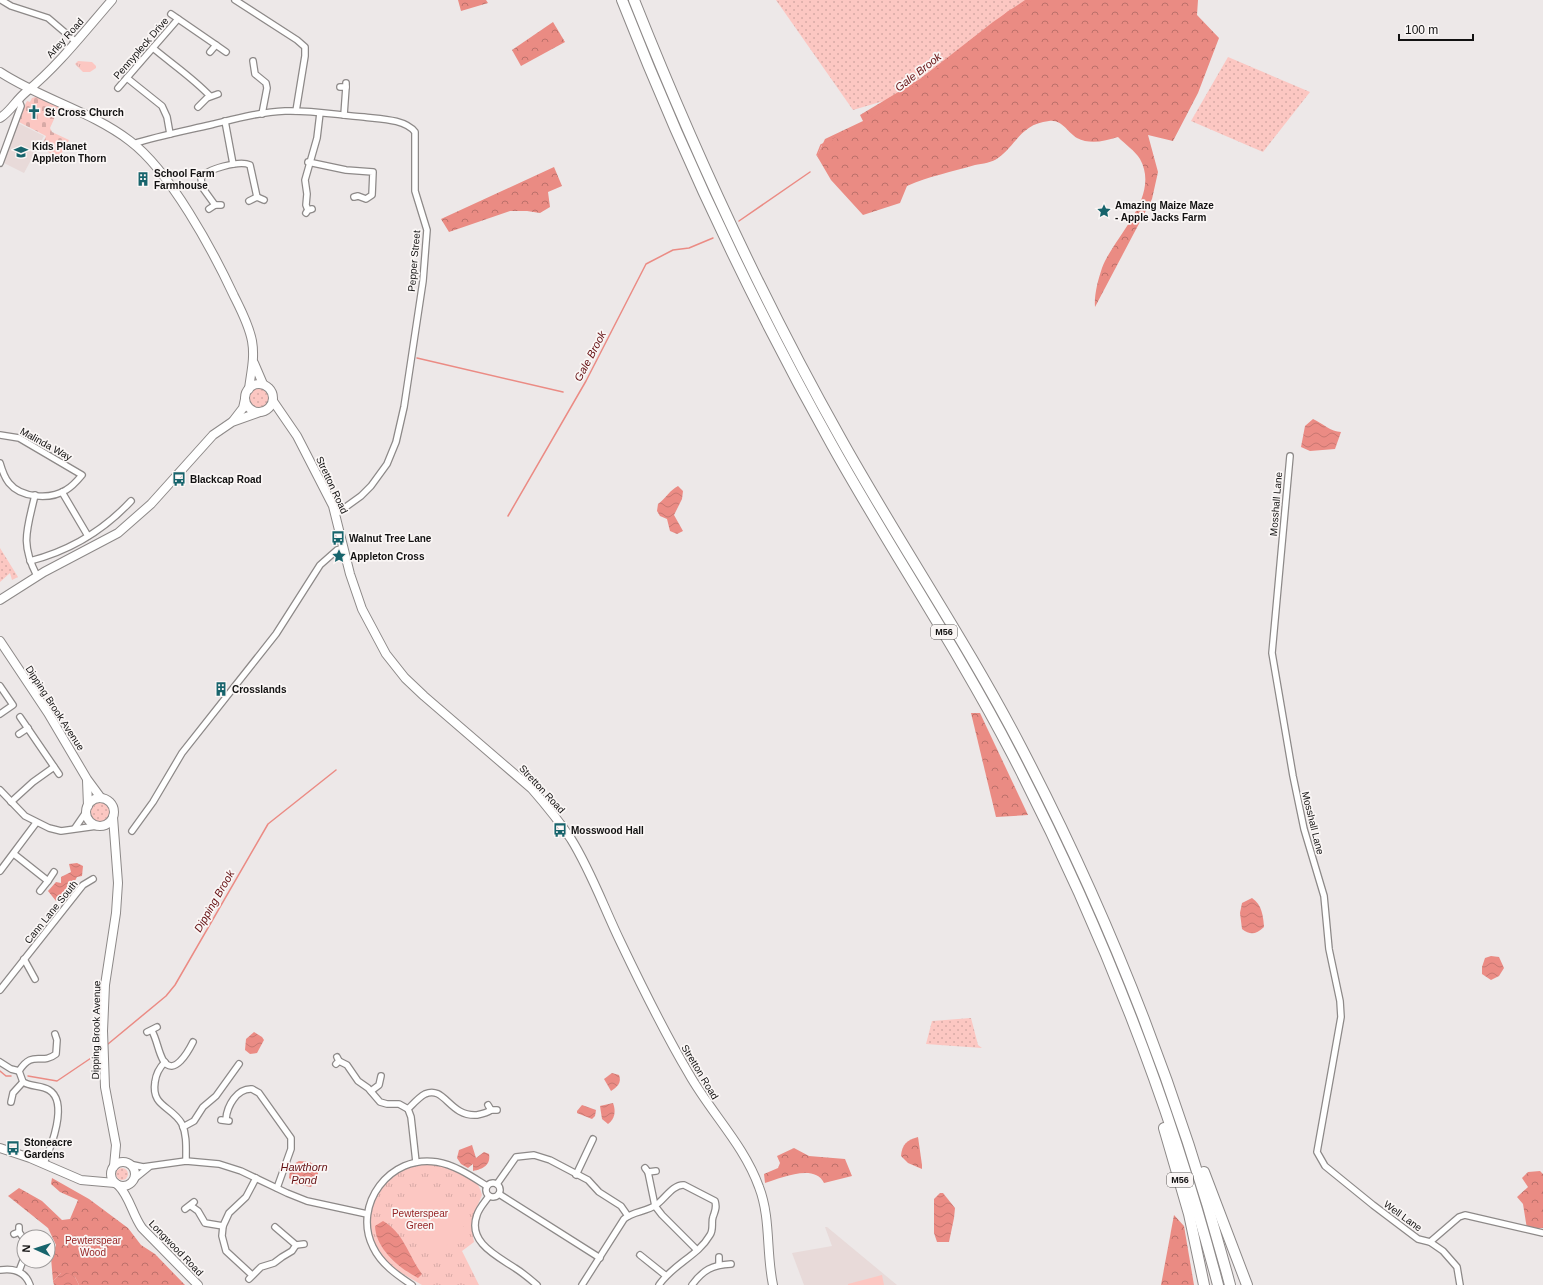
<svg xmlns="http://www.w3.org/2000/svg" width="1543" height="1285" font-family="Arial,sans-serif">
<defs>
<pattern id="grass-dots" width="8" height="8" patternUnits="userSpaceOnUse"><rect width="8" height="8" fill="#fcc7c2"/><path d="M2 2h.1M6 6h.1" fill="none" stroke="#d7aaa6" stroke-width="1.8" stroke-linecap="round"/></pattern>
<pattern id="forest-crowns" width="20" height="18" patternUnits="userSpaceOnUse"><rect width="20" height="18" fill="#ea8b83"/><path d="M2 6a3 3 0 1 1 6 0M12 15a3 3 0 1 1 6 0" fill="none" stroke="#bc706a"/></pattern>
<pattern id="cemetery-stones" width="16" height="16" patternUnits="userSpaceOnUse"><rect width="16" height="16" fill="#fcc7c2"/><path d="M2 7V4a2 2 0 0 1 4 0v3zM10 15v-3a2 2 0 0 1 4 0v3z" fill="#d7aaa6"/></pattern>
<pattern id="park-tufts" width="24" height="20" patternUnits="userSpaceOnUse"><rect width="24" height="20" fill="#fcc7c2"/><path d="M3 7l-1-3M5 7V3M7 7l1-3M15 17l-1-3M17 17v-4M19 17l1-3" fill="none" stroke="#d7aaa6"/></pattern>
<pattern id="water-waves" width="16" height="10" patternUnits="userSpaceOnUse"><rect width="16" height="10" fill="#eb8b84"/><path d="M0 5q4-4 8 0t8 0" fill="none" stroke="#c87771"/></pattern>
</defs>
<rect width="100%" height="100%" fill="#ede8e8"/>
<g fill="#e8dad9">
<polygon points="18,123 44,136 24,173 4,163 11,135"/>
<polygon points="825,1227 827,1227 897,1285 804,1285 792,1253 832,1246"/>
</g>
<g fill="url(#grass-dots)">
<polygon points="776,0 1026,0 897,97 853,110"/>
<polygon points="1228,57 1310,92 1263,152 1191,121"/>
<circle cx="260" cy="398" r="11"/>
<polygon points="0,548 18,577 12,580 10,573 0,582"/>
<circle cx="100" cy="812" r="10"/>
<polygon points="971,1018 978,1045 982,1048 926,1044 932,1021"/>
<circle cx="122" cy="1174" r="6"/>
</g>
<g fill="url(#forest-crowns)">
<polygon points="458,0 486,0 488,3 461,11"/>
<path d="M1025,0H1198L1197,15L1219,38L1198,93L1173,141L1148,135L1158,172L1152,199L1095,307C1094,295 1098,280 1102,268C1114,236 1161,197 1140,159C1135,151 1125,144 1118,137C1105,141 1090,145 1077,138C1068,133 1062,119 1049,121C1021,124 1017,144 998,158C993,162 982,164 975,165C952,172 929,176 907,186L900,203L863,215L831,180L817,156L825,139L863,121L860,115L920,79L993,22Z"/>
<polygon points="553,22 565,42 521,66 512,50"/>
<polygon points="554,167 562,186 548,192 550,207 540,213 527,211 510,211 449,232 441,219"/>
<polygon points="971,713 980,713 1028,815 996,817"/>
<path d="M918,1137L922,1165V1169L908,1163L901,1156C902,1144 907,1140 918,1137Z"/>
<path d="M794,1148L809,1156L845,1159L852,1176L824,1183C815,1163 780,1178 765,1183L764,1174L778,1168L780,1163L777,1156Z"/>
<polygon points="1540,1171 1543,1174 1543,1228 1527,1229 1523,1204 1517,1197 1528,1187 1522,1178 1528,1172"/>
<polygon points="52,1178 89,1199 128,1228 141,1245 155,1254 185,1285 79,1285 75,1277 61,1273 53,1281 51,1258 56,1245 48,1228 8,1196 19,1188 42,1201 62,1220 70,1219 78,1200 60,1192 51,1184"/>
<polygon points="1174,1215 1184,1226 1194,1285 1161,1285"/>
</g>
<polygon fill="url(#cemetery-stones)" points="38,96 60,106 50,128 52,132 69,140 59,158 41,148 46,136 17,121 27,101 30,102 32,98"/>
<g fill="url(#park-tufts)">
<polygon points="78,61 92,62 96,66 96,68 90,72 83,72 75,64"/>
<path d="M413,1161C436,1162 477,1168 482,1195C475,1211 470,1224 474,1242L462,1251L479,1285H422L384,1263L374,1249L367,1214L383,1180Z"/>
</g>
<g fill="#fcc7c2">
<polygon points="424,1182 466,1224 437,1256 395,1210"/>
<polygon points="882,1275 884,1285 848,1285 848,1284"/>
</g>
<g fill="url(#water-waves)">
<path d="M1313,419C1322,423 1331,432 1341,432L1335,449L1310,451L1301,447L1305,426Z"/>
<path d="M678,486L683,491L682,499L674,515L683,531L677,534L670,531L667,519L660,516L657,511L658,504C666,498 670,490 678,486Z"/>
<polygon points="77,863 83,866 82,876 77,877 70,890 65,891 61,901 56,901 48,891 56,882 61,883 61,877 71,872 69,864"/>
<path d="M1252,898C1262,905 1263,915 1264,927C1256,934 1251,936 1242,929L1240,913L1242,903Z"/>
<polygon points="1491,956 1499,957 1504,968 1499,976 1491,980 1482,974 1482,967 1485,958"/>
<polygon points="254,1032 262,1037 264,1040 257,1053 250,1054 245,1050 246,1039"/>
<path d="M612,1073L619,1075C622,1083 617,1087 611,1091L604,1079Z"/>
<path d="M613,1103C616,1111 615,1119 608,1124L602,1119L600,1106Z"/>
<polygon points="582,1105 596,1110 595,1116 592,1119 577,1113 577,1111"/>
<path d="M472,1145L476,1158L484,1152L489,1154C491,1165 483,1169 473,1171V1164L468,1168L461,1164L457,1158L459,1150Z"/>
<path d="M299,1161L310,1162L318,1168V1177L311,1187L296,1184L289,1178C290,1169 291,1165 299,1161Z"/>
<polygon points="940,1193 943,1193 955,1208 954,1218 949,1242 937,1242 934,1233 934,1199"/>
<path d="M383,1221C404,1233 408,1255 422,1274L418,1278C399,1268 376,1249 375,1226Z"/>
<polygon points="66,1272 75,1277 79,1285 54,1285 53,1281 61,1273"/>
</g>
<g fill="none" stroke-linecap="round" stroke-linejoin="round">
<g stroke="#eb8b84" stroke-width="1.5">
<polyline points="817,155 821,145 860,127 876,113 893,102 897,97 983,34 1008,12 1031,0"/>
<polyline points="739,221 810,172"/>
<polyline points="417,358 563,392"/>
<polyline points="508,516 586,381 646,264 673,250 689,248 713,238"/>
<polyline points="108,1044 166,996 175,985 268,824 336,770"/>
<polyline points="0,1071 6,1076 11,1076"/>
<polyline points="28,1076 57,1081 97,1054"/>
</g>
<defs>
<g id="street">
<polyline points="1,0 11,6 48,18 75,41"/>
<polyline points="235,0 297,40 305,47 305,56 296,111"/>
<polyline points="171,14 216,45"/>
<path d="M153,48C172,64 193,78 210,96"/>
<polyline points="210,52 216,45 226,52"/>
<polyline points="253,61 255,74 266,83 267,88 262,114"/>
<polyline points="127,78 162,106 167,117 170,134"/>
<polyline points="340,87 346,87 346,83"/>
<polyline points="118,88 178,19"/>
<polyline points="198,107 207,98 218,94"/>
<polyline points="344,115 346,87"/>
<polyline points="225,121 233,164"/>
<path d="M133,144C158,136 184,131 210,125C235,119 260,112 285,111C311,110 338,115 364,117C380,119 405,119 415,132V191L427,230L423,281L404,407L396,442L387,464L371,486L361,496L336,514"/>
<polyline points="308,162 346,170 373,172 372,195 366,199 358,196 354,197"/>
<polyline points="0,163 21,106 19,101"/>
<polyline points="249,201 257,197 264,200"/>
<path d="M215,205L202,187L201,178C206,169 240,160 250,165L257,197"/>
<polyline points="209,209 215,205 221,205"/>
<polyline points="308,210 306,205 307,194 305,180 317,138 320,113"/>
<polyline points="306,213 308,210 312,209"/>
<path d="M0,435L19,438L82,475C77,481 73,486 66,490C50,500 21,498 9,483C4,477 2,470 0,463"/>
<polyline points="1290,456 1272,653 1293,776 1304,829 1324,896 1329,949 1340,1001 1341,1017 1317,1152 1325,1166 1373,1205 1418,1239 1430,1242 1443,1251 1457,1267 1460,1285"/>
<polyline points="62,492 88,536"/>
<path d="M35,495C27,530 20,543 37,576"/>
<path d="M30,561C69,551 103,531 131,501"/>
<polyline points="0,686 13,705 0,714"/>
<polyline points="20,717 59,774"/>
<polyline points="19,734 28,728"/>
<polyline points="0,790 25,816 49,828 61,831 97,826"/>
<polyline points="11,802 33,782 54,767"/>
<polyline points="75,828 86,812"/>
<polyline points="132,831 153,802 182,753 276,634 320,565 337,550 344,548"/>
<polyline points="14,854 48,881 54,872"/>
<polyline points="0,871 36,823"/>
<polyline points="40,891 48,881"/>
<polyline points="24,959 35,979"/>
<polyline points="0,990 83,885 93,879"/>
<path d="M152,1031C157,1040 158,1051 163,1060C174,1078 189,1050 193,1042"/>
<polyline points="147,1032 157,1027"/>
<polyline points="339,1061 347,1065 358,1081 368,1088 380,1102 387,1104 399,1104 408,1109"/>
<polyline points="0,1062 11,1069 19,1071"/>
<path d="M165,1062C159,1068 156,1074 155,1082C151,1107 172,1106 182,1124C187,1135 186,1148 186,1161"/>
<polyline points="336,1064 339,1061 337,1057"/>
<polyline points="371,1091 379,1085 381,1076"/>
<polyline points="11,1102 13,1093 23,1082"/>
<polyline points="488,1105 491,1110 497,1110"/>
<path d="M226,1119C227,1106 237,1088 252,1089L259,1093L291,1138V1149L277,1188"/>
<polyline points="221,1120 229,1121"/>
<polyline points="183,1127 194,1121 203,1107 216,1096 239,1064"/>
<path d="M416,1162L411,1117L408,1109C413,1104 419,1097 425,1094C445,1085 449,1117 477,1115C482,1114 487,1113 491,1110"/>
<path d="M44,1163C51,1147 69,1102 49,1090C41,1085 31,1087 23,1082L19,1071C33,1049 41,1066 56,1054L57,1040L55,1034"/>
<polyline points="129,1164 143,1167 186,1161 219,1164 241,1171 287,1193 307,1201 367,1214"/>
<polyline points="645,1168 648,1172 655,1206 662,1215 697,1250"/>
<polyline points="648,1172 656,1171"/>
<polyline points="576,1175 593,1139"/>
<polyline points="133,1180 149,1167"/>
<circle cx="493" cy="1190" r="7"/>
<polyline points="497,1184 516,1157 534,1155 550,1160 588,1180 599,1192 621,1206 628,1216"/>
<polyline points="499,1194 600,1258"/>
<path d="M489,1196C485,1202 479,1208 477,1215C467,1242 497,1256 515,1268C523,1273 530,1279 537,1285"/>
<polyline points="191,1206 198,1211 205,1223 223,1226"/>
<polyline points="185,1209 194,1202"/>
<polyline points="19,1232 24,1239"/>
<polyline points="14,1234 19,1232 19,1227"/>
<polyline points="1430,1242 1459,1217 1465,1215 1543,1233"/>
<polyline points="296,1245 304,1244"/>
<polyline points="640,1255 665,1275"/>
<polyline points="719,1257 719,1265"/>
<path d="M0,1270C13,1268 25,1271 30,1285"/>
<polyline points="19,1271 24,1258"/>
<polyline points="252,1275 226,1251 222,1236 223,1226 229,1213 246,1197 256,1178"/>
<polyline points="249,1279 261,1267 274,1263 282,1257 292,1251 296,1245 275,1227"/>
<path d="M412,1285C397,1275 381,1264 373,1247C352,1205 390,1154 437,1162C455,1165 471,1176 487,1186"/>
<path d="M582,1285L624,1219C633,1211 646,1212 656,1205C664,1200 673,1184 684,1185L715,1201C717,1208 715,1211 713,1217C711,1222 714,1229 710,1235C698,1256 673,1264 659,1285"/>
<path d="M692,1285C703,1270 712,1265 731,1264"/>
</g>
<g id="secondary">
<path d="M0,72C41,99 91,111 130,141C170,171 213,251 234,296C241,310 249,325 252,341C255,358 251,372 249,389"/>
<path d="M0,118C11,111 16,100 26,92C58,66 85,31 112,0"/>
<polyline points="254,363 263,384"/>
<circle cx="259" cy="398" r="14"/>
<path d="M273,401L297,436L333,506L350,574L362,609L386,654L405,678L424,696L532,789C546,805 559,821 571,839C591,871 604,908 621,943C642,987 664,1032 689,1074C711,1113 744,1145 759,1187C771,1218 766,1253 773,1285"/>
<polyline points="233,421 243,408 245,399"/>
<polyline points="0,600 44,572 118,533 151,504 213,435 232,422 260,412"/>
<polyline points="0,641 48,713 87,779 101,798"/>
<polyline points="87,780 88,806"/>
<circle cx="100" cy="812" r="14"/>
<polyline points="113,817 118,883 116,913 105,985 103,1031 105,1087 116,1145 114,1166"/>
<polyline points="0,1148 30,1158 81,1180 115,1183"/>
<circle cx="123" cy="1174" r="12"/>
<path d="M118,1185C130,1197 132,1214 142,1228L198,1285"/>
</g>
<g id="highway">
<path d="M622,0C682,153 752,302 832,445C890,549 957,648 1012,754C1099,922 1170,1101 1218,1285"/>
<path d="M634,0C694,151 761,297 841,439C899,543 966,641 1021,747C1110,918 1181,1099 1230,1285"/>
<polyline points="1164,1128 1189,1214 1204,1285"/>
<polyline points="1204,1172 1247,1285"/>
</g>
</defs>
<use href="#street" stroke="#8d8988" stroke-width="8"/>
<use href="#secondary" stroke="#8d8988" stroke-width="10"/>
<use href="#highway" stroke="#8d8988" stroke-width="12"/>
<use href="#street" stroke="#fff" stroke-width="5.5"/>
<use href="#secondary" stroke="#fff" stroke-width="8"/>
<use href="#highway" stroke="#fff" stroke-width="10"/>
</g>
<defs>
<symbol id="church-bare" viewBox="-9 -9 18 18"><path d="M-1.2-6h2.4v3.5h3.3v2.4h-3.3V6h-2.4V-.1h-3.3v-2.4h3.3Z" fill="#17646c" stroke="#faf6f5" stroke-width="2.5" paint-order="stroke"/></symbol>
<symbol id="school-bare" viewBox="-9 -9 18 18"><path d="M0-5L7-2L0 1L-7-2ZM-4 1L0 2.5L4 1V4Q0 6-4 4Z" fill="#17646c" stroke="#faf6f5" stroke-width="2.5" paint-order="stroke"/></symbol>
<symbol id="building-bare" viewBox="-9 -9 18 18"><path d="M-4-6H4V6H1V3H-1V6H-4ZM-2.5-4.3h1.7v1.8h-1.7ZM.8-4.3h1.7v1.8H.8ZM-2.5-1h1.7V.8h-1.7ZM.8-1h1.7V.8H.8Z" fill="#17646c" stroke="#faf6f5" stroke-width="2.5" paint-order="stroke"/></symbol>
<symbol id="sight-bare" viewBox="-9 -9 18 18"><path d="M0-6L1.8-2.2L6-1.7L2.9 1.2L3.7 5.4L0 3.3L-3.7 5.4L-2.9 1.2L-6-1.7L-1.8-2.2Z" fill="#17646c" stroke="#faf6f5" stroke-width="2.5" paint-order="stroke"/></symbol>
<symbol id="bus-bare" viewBox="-9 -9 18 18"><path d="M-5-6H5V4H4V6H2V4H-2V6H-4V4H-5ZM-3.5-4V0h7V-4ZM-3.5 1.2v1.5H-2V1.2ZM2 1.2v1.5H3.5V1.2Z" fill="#17646c" stroke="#faf6f5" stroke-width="2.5" paint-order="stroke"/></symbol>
</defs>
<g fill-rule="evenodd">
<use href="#church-bare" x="24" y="102" width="20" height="20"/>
<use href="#school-bare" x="11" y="142" width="20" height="20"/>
<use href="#building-bare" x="133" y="169" width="20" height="20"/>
<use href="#sight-bare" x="1094" y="201" width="20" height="20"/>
<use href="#bus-bare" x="169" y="469" width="20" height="20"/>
<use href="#bus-bare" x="328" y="528" width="20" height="20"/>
<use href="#sight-bare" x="329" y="546" width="20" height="20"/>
<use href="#building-bare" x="211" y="679" width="20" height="20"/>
<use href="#bus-bare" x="550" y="820" width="20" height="20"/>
<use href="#bus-bare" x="3" y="1138" width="20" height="20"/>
</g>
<g text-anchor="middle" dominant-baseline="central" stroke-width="3.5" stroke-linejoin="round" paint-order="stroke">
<g fill="#faf6f5" stroke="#585655" stroke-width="1">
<rect x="931" y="625" width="26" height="14" rx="3"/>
<rect x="1167" y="1173" width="26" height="14" rx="3"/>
</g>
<g font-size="9" font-weight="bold" fill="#121111">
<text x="944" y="632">M56</text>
<text x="1180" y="1180">M56</text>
</g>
<g font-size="10" fill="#121111" stroke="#faf6f5">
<text transform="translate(65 38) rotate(-48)">Arley Road</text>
<text transform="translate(141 48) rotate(-49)">Pennypleck Drive</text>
<text transform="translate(414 261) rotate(-85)">Pepper Street</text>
<text transform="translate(46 444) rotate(29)">Malinda Way</text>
<text transform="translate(332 485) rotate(65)">Stretton Road</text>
<text transform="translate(1276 504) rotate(-85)">Mosshall Lane</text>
<text transform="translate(55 708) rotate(57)">Dipping Brook Avenue</text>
<text transform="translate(542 789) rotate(47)">Stretton Road</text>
<text transform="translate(1313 823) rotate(76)">Mosshall Lane</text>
<text transform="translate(51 912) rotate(-51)">Cann Lane South</text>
<text transform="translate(96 1030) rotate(-89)">Dipping Brook Avenue</text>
<text transform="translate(700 1072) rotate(59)">Stretton Road</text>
<text transform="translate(1403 1216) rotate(36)">Well Lane</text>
<text transform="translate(176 1248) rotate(46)">Longwood Road</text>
</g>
<g font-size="10" font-weight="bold" fill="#121111" stroke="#faf6f5" text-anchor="start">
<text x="45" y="112">St Cross Church</text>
<text x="32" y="146">Kids Planet<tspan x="32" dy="12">Appleton Thorn</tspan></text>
<text x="154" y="173">School Farm<tspan x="154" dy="12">Farmhouse</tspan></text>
<text x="1115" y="205">Amazing Maize Maze<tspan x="1115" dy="12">- Apple Jacks Farm</tspan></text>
<text x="190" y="479">Blackcap Road</text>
<text x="349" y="538">Walnut Tree Lane</text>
<text x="350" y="556">Appleton Cross</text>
<text x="232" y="689">Crosslands</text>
<text x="571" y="830">Mosswood Hall</text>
<text x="24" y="1142">Stoneacre<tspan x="24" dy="12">Gardens</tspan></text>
</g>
<g font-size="10" fill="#962626" stroke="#faf6f5">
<text x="420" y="1213">Pewterspear<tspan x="420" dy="12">Green</tspan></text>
<text x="93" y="1240">Pewterspear<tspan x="93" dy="12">Wood</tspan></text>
</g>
<g font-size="11" font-style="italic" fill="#661113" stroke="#faf6f5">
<text transform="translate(918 72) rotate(-38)">Gale Brook</text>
<text transform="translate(590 356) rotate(-62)">Gale Brook</text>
<text transform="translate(214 901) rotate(-60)">Dipping Brook</text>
<text x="304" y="1167">Hawthorn<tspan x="304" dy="13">Pond</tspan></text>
</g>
</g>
<g transform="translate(36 1249) rotate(273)"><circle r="19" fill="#faf6f5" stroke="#9d9a9a"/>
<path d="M0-3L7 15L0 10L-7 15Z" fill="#17646c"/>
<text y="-6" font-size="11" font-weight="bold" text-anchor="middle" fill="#121111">N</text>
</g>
<path d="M1399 34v6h74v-6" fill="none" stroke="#121111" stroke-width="2"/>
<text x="1405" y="34" font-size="12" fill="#121111" stroke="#faf6f5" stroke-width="3" paint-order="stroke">100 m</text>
</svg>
